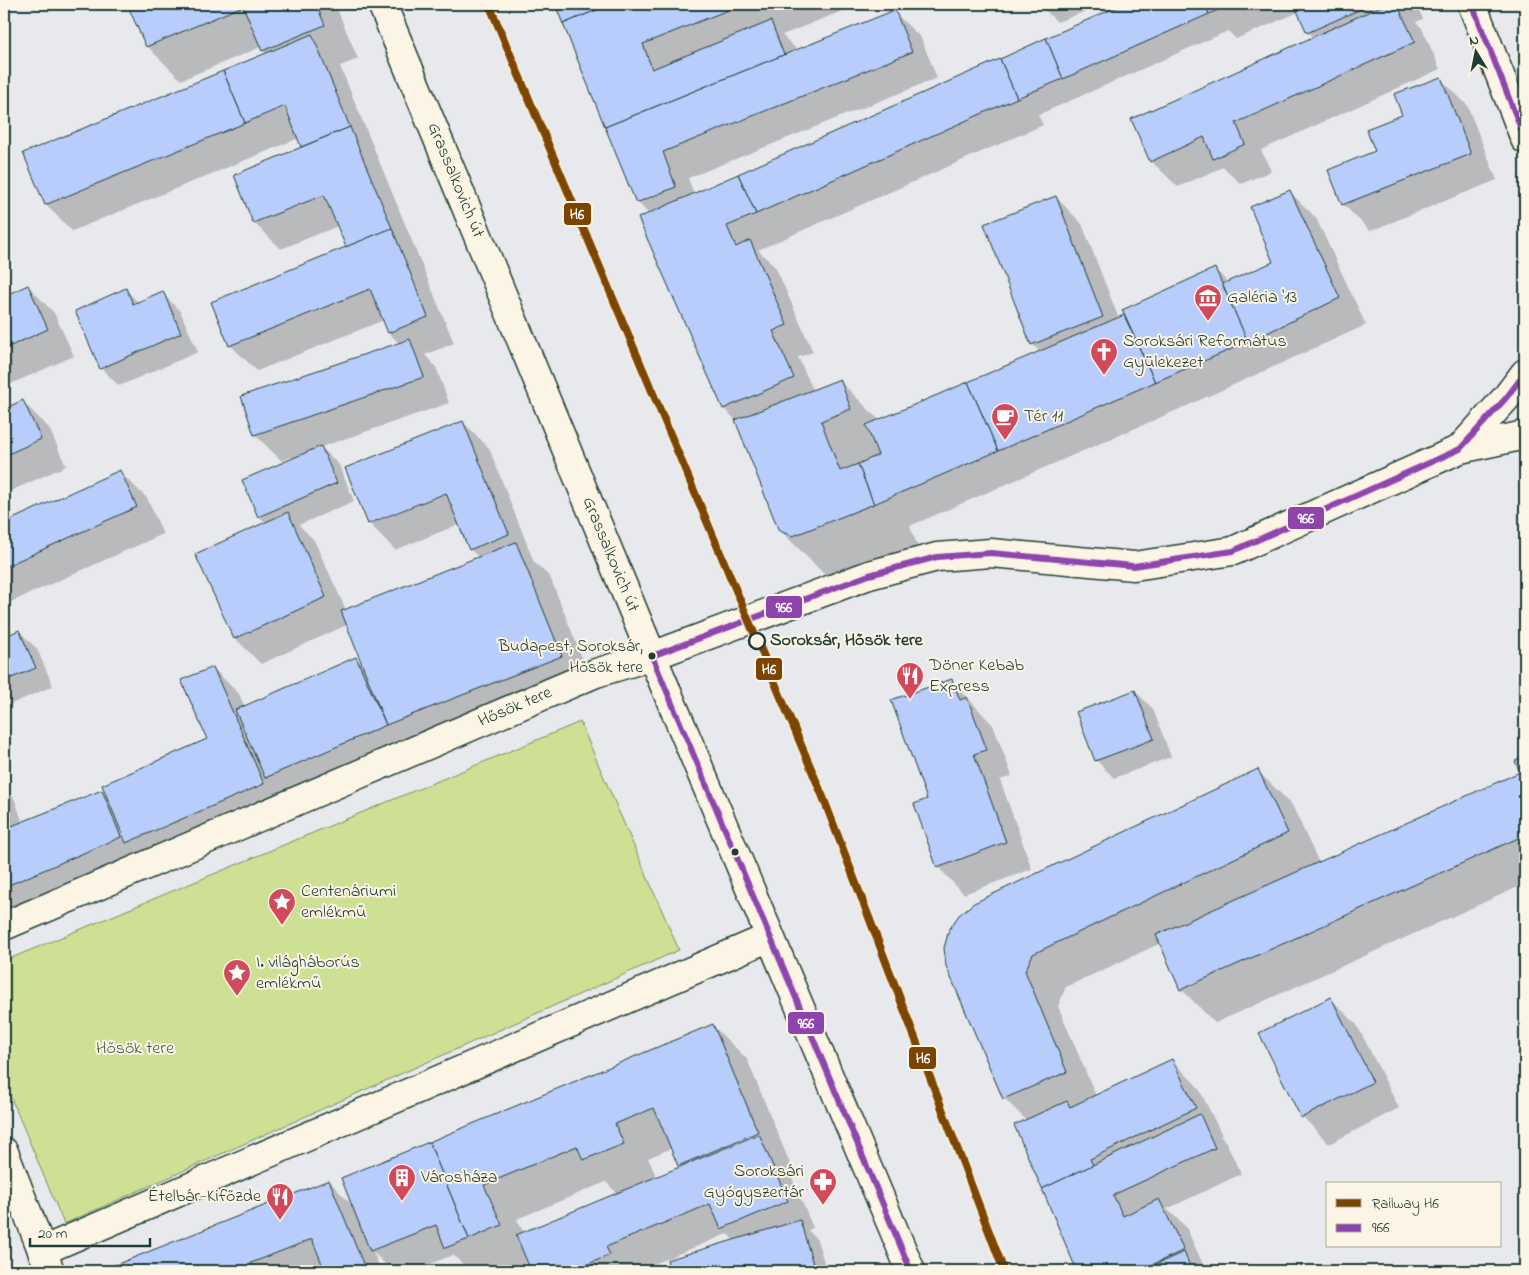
<svg xmlns="http://www.w3.org/2000/svg" width="1529" height="1275" font-family="'Indie Flower',sans-serif">
<rect width="100%" height="100%" fill="#e8e9ec"/>
<filter id="ink" filterUnits="userSpaceOnUse"><feTurbulence type="fractalNoise" baseFrequency=".02" numOctaves="2"/><feDisplacementMap in="SourceGraphic" scale="10" xChannelSelector="R" yChannelSelector="G"/><feConvolveMatrix kernelMatrix="1 2 1 2 8 2 1 2 1" color-interpolation-filters="sRGB"/></filter>
<g filter="url(#ink)">
<polygon fill="#cde094" stroke="#768e64" points="580,722 679,950 64,1224 4,1081 4,961"/>
<g fill="#0003" fill-rule="evenodd">
<path d="M129,4H335L358,59L340,66L454,343L425,355L436,367L449,403L321,447L339,465L354,501L299,525L314,540L346,610L479,558L470,549L460,524L395,550L369,523L463,422L489,448L534,562L550,577L595,690L4,923V788L14,798L23,823L102,791L108,798L208,740L213,668L239,694L245,707L356,658L364,666L347,625L261,664L235,638L266,523L259,516L293,459L292,457L282,461L255,435L400,344L389,333L384,320L257,371L230,345L347,248L338,226L281,249L254,223L235,175L303,148L299,138L72,231L46,205L25,153L266,54L261,47L181,80L147,46ZM452,489V491L380,520V517Z"/>
<polygon points="557,4 860,4 782,35 798,51 894,12 921,38 937,78 688,178 694,194 1127,4 1416,4 1423,19 1416,22 1422,28 1440,69 1261,150 1271,171 1241,184 1223,167 1178,187 1151,161 1314,38 1308,32 1299,12 1236,39 1228,31 1038,115 1043,125 758,250 776,268 813,352 798,357 813,390 839,380 880,421 1040,352 1032,344 1056,197 1082,224 1119,319 1215,269 1228,283 1274,262 1290,192 1316,218 1366,325 1182,408 910,526 919,550 839,581 826,576 780,530 738,422 724,409 640,218 649,214 637,202"/>
<polygon points="1039,4 1106,4 1057,22"/>
<polygon points="1440,78 1467,105 1497,180 1370,231 1343,204 1404,115"/>
<polygon points="28,286 54,313 74,356 4,387 4,297"/>
<polygon points="126,290 139,303 162,293 180,311 198,352 119,386 101,368"/>
<polygon points="23,402 49,428 66,466 4,494 4,410"/>
<polygon points="120,472 147,498 163,534 4,605 4,525"/>
<polygon points="19,631 37,649 53,686 4,707 4,638"/>
<polygon points="951,680 993,725 1012,776 1000,780 1032,869 964,894 938,867 929,799"/>
<polygon points="1135,691 1153,709 1171,757 1114,778 1096,760"/>
<polygon points="1525,757 1525,884 1215,1023 1181,989 1161,943 1066,987 1058,1006 1096,1096 1172,1060 1198,1087 1222,1135 1220,1136 1226,1142 1241,1174 1167,1209 1186,1227 1206,1271 1078,1271 1016,1126 1027,1121 1004,1098 947,966 1258,771 1292,805 1319,863 1522,773 1516,761"/>
<polygon points="1330,998 1357,1025 1399,1108 1329,1144 1303,1117 1260,1034"/>
<path d="M713,1026L747,1059L791,1166L788,1168L813,1228L808,1230L817,1240L827,1271H671L668,1261L735,1241L727,1234L637,1271H532L529,1262L505,1271L496,1264L479,1271H470L453,1255L412,1271H392L373,1252L381,1271H326V1270L322,1271H113L112,1268L329,1181L353,1206ZM672,1148L682,1168L657,1178L648,1158ZM606,1182L618,1194L524,1233L517,1219Z"/>
</g>
<g fill="#b8cdfc" stroke="#1f3d34">
<polygon points="127,4 316,4 325,25 262,51 243,6 146,47"/>
<polygon points="555,4 611,4 563,24"/>
<polygon points="611,4 743,4 643,44 652,69 771,21 784,55 605,127 563,24"/>
<polygon points="1124,4 1205,4 1209,14 1063,79 1046,38"/>
<polygon points="1205,4 1231,4 1209,14"/>
<polygon points="1294,4 1372,4 1307,33"/>
<polygon points="1386,4 1397,4 1415,42 1236,123 1245,144 1213,159 1204,137 1150,162 1131,119"/>
<polygon points="895,10 912,52 663,152 676,187 636,203 605,127"/>
<polygon points="312,34 350,127 301,147 285,106 245,123 223,71"/>
<polygon points="1046,38 1063,79 1017,98 1000,59"/>
<polygon points="1000,59 1017,98 756,214 738,174"/>
<polygon points="223,71 245,123 45,205 23,153"/>
<polygon points="1441,77 1471,154 1342,205 1328,170 1375,151 1366,129 1402,115 1394,94"/>
<polygon points="350,127 392,228 346,247 324,195 253,223 234,175"/>
<polygon points="738,174 756,214 727,226 736,247 750,240 787,325 773,331 794,378 723,409 638,218"/>
<polygon points="1290,190 1340,298 1248,342 1222,284 1273,262 1250,207"/>
<polygon points="1056,196 1103,317 1031,345 984,224"/>
<polygon points="392,228 428,317 388,333 370,289 229,346 211,302"/>
<polygon points="1215,268 1248,342 1155,382 1122,310"/>
<polygon points="28,285 48,329 4,349 4,296"/>
<polygon points="126,288 133,304 163,291 181,333 100,369 75,311"/>
<polygon points="1124,315 1155,382 998,451 968,382"/>
<polygon points="410,339 424,377 254,435 241,396"/>
<polygon points="840,379 851,409 821,421 840,471 858,464 874,504 793,536 779,531 735,420"/>
<polygon points="968,382 998,451 874,504 858,464 878,455 866,425"/>
<polygon points="23,400 41,439 4,456 4,409"/>
<polygon points="463,421 509,534 469,550 446,493 368,524 345,468"/>
<polygon points="321,446 337,483 258,517 242,480"/>
<polygon points="120,470 137,507 4,567 4,523"/>
<polygon points="288,512 326,597 234,639 195,554"/>
<polygon points="516,542 562,656 386,725 341,611"/>
<polygon points="19,630 36,668 4,681 4,637"/>
<polygon points="356,657 386,725 265,778 235,710"/>
<polygon points="213,667 264,784 126,843 102,785 207,739 181,680"/>
<polygon points="952,679 960,700 967,697 987,750 974,754 1006,842 937,868 914,804 927,799 891,700"/>
<polygon points="1135,690 1154,739 1095,761 1076,712"/>
<polygon points="1525,756 1525,835 1180,990 1156,935 1520,772 1515,761"/>
<polygon points="1258,769 1288,833 1033,954 1025,971 1067,1072 1003,1099 946,966 944,948 949,930 959,915 974,903"/>
<polygon points="102,790 121,837 4,887 4,813 9,827"/>
<polygon points="1331,997 1373,1082 1301,1118 1259,1033"/>
<polygon points="713,1024 758,1132 678,1166 654,1108 615,1124 624,1144 583,1160 577,1146 484,1185 502,1225 469,1239 429,1142"/>
<polygon points="1172,1059 1196,1108 1090,1159 1093,1165 1042,1189 1014,1125 1067,1101 1070,1107"/>
<polygon points="1200,1114 1215,1148 1113,1195 1123,1216 1159,1199 1184,1250 1139,1271 1077,1271 1042,1189"/>
<polygon points="759,1134 788,1201 721,1229 710,1204 606,1247 610,1255 571,1271 531,1271 516,1235"/>
<polygon points="429,1142 469,1239 445,1248 436,1225 370,1251 341,1178"/>
<polygon points="329,1180 366,1271 325,1271 312,1239 251,1263 254,1271 112,1271 110,1267"/>
<polygon points="800,1220 813,1264 788,1271 670,1271 667,1260"/>
<polygon points="1184,1252 1192,1271 1141,1271"/>
</g>
<g fill="none" stroke-linecap="round" stroke-linejoin="round">
<defs>
<g id="minor">
<polyline points="1472,4 1525,139"/>
<polyline points="1460,449 1525,435"/>
<path id="s1" d="M4,926L596,673L652,656L869,575L937,557L991,553L1134,566L1233,551L1460,449L1506,398L1525,373"/>
<polyline points="4,1152 50,1271"/>
<polyline points="42,1251 770,937"/>
</g>
<g id="major">
<path id="s2" d="M382,4L652,656L911,1271"/>
</g>
</defs>
<use href="#minor" stroke="#1f3d34" stroke-width="31"/>
<use href="#major" stroke="#1f3d34" stroke-width="31"/>
<use href="#minor" stroke="#fcf5e5" stroke-width="28"/>
<use href="#major" stroke="#fcf5e5" stroke-width="28"/>
<defs>
<g id="bus-1">
<polyline points="1472,4 1525,139"/>
<polyline points="911,1271 652,656 869,575 937,557 991,553 1134,566 1233,551 1460,449 1506,398 1525,373"/>
</g>
</defs>
<use href="#bus-1" stroke="#fcf5e5" stroke-width="10"/>
<use href="#bus-1" stroke="#8e44ad" stroke-width="6"/>
<defs>
<polyline id="rail-1" points="489,4 823,797 1004,1271"/>
</defs>
<use href="#rail-1" stroke="#fcf5e5" stroke-width="11"/>
<use href="#rail-1" stroke="#7b4400" stroke-width="8"/>
</g>
</g>
<defs>
<symbol id="museum-pin" viewBox="-11 -11 22 30"><path d="M0 17L-7.5 6A9.5 9.5 0 1 1 7.5 6Z" fill="#d1495b" stroke="#fcf5e5"/><path d="M0-6L6-3V-2H-6V-3ZM-5-1h2V3h-2ZM-1-1h2V3h-2ZM3-1h2V3H3ZM-6 4H6V6H-6Z" fill="#fff"/></symbol>
<symbol id="church-pin" viewBox="-11 -11 22 30"><path d="M0 17L-7.5 6A9.5 9.5 0 1 1 7.5 6Z" fill="#d1495b" stroke="#fcf5e5"/><path d="M-1.2-6h2.4v3.5h3.3v2.4h-3.3V6h-2.4V-.1h-3.3v-2.4h3.3Z" fill="#fff"/></symbol>
<symbol id="cafe-pin" viewBox="-11 -11 22 30"><path d="M0 17L-7.5 6A9.5 9.5 0 1 1 7.5 6Z" fill="#d1495b" stroke="#fcf5e5"/><path d="M-5.5-4.5H6V0H3Q3 3.5 0 3.5H-2.5Q-5.5 3.5-5.5 0ZM3-3.2v2h1.7v-2ZM-6 4.5H4V6H-6Z" fill="#fff"/></symbol>
<symbol id="restaurant-pin" viewBox="-11 -11 22 30"><path d="M0 17L-7.5 6A9.5 9.5 0 1 1 7.5 6Z" fill="#d1495b" stroke="#fcf5e5"/><path d="M-5-6h1v4h1v-4h1v4h1v-4h1v5L-1.5 .5V6h-2V.5L-5-1ZM5-6V6H3V1.5H1.5Q1.5-4 5-6Z" fill="#fff"/></symbol>
<symbol id="sight-pin" viewBox="-11 -11 22 30"><path d="M0 17L-7.5 6A9.5 9.5 0 1 1 7.5 6Z" fill="#d1495b" stroke="#fcf5e5"/><path d="M0-6L1.8-2.2L6-1.7L2.9 1.2L3.7 5.4L0 3.3L-3.7 5.4L-2.9 1.2L-6-1.7L-1.8-2.2Z" fill="#fff"/></symbol>
<symbol id="building-pin" viewBox="-11 -11 22 30"><path d="M0 17L-7.5 6A9.5 9.5 0 1 1 7.5 6Z" fill="#d1495b" stroke="#fcf5e5"/><path d="M-4-6H4V6H1V3H-1V6H-4ZM-2.5-4.3h1.7v1.8h-1.7ZM.8-4.3h1.7v1.8H.8ZM-2.5-1h1.7V.8h-1.7ZM.8-1h1.7V.8H.8Z" fill="#fff"/></symbol>
<symbol id="pharmacy-pin" viewBox="-11 -11 22 30"><path d="M0 17L-7.5 6A9.5 9.5 0 1 1 7.5 6Z" fill="#d1495b" stroke="#fcf5e5"/><path d="M-2-6h4v4h4v4h-4v4h-4v-4h-4v-4h4Z" fill="#fff"/></symbol>
</defs>
<g fill-rule="evenodd">
<use href="#museum-pin" x="1192" y="282" width="32" height="43"/>
<use href="#church-pin" x="1088" y="336" width="32" height="43"/>
<use href="#cafe-pin" x="989" y="401" width="32" height="43"/>
<use href="#restaurant-pin" x="894" y="660" width="32" height="43"/>
<use href="#sight-pin" x="266" y="886" width="32" height="43"/>
<use href="#sight-pin" x="221" y="957" width="32" height="43"/>
<use href="#building-pin" x="386" y="1162" width="32" height="43"/>
<use href="#pharmacy-pin" x="807" y="1166" width="32" height="43"/>
<use href="#restaurant-pin" x="264" y="1181" width="32" height="43"/>
</g>
<circle fill="#fcf5e5" stroke="#1f3d34" stroke-width="2.5" cx="757" cy="641" r="8"/>
<g fill="#1f3d34" stroke="#fcf5e5" stroke-width="2">
<circle cx="652" cy="656" r="4.5"/>
<circle cx="735" cy="852" r="4.5"/>
</g>
<g text-anchor="middle" dominant-baseline="central" stroke-width="4" stroke-linejoin="round" paint-order="stroke">
<g font-size="17" fill="#1f3d34" stroke="#fcf5e5" text-anchor="end">
<text x="643" y="646">Budapest, Soroksár,<tspan x="643" dy="21">Hősök tere</tspan></text>
</g>
<g font-size="18" fill="#1f3d34" stroke="#fcf5e5">
<text stroke="none"><textPath href="#s2" startOffset="191">Grassalkovich út</textPath></text>
<text stroke="none"><textPath href="#s2" startOffset="596">Grassalkovich út</textPath></text>
<text stroke="none"><textPath href="#s1" startOffset="556">Hősök tere</textPath></text>
</g>
<g font-size="18" fill="#1f3d34" stroke="#fcf5e5" text-anchor="start">
<text x="1227" y="298">Galéria '13</text>
<text x="1123" y="342">Soroksári Református<tspan x="1123" dy="21">Gyülekezet</tspan></text>
<text x="1024" y="417">Tér 11</text>
<text x="929" y="666">Döner Kebab<tspan x="929" dy="21">Express</tspan></text>
<text x="301" y="892">Centenáriumi<tspan x="301" dy="21">emlékmű</tspan></text>
<text x="256" y="963">I. világháborús<tspan x="256" dy="21">emlékmű</tspan></text>
<text x="804" y="1172" text-anchor="end">Soroksári<tspan x="804" dy="21">Gyógyszertár</tspan></text>
<text x="421" y="1178">Városháza</text>
<text x="261" y="1197" text-anchor="end">Ételbár-Kifőzde</text>
</g>
<g font-size="18" font-weight="bold" fill="#1f3d34" stroke="#fcf5e5" text-anchor="start">
<text x="770" y="641">Soroksár, Hősök tere</text>
</g>
<g font-size="18" fill="#425e47" stroke="#fcf5e5">
<text x="135" y="1049">Hősök tere</text>
</g>
</g>
<g stroke="#fcf5e5" stroke-width="2">
<rect x="563" y="202" width="29" height="24" rx="5" fill="#7b4400"/>
<rect x="1287" y="506" width="38" height="24" rx="5" fill="#8e44ad"/>
<rect x="765" y="595" width="38" height="24" rx="5" fill="#8e44ad"/>
<rect x="755" y="657" width="28" height="24" rx="5" fill="#7b4400"/>
<rect x="787" y="1011" width="38" height="24" rx="5" fill="#8e44ad"/>
<rect x="908" y="1046" width="29" height="24" rx="5" fill="#7b4400"/>
</g>
<g font-size="14" text-anchor="middle" font-weight="bold" fill="#fff">
<text x="577" y="219">H6</text>
<text x="1306" y="523">966</text>
<text x="784" y="612">966</text>
<text x="769" y="674">H6</text>
<text x="806" y="1028">966</text>
<text x="923" y="1063">H6</text>
</g>
<rect width="1529" height="1275" fill="none" stroke="#fcf5e5" stroke-width="20"/>
<rect x="10" y="10" width="1509" height="1255" fill="none" stroke="#1f3d34" stroke-width="2" filter="url(#ink)"/>
<rect x="1326" y="1182" width="175" height="65" fill="#fcf5e5" stroke="#a4ab9e"/>
<rect x="1336" y="1199" width="25" height="8" fill="#7b4400" stroke="#a4ab9e"/>
<text x="1372" y="1208" font-size="15" fill="#1f3d34">Railway H6</text>
<rect x="1336" y="1224" width="25" height="8" fill="#8e44ad" stroke="#a4ab9e"/>
<text x="1372" y="1232" font-size="15" fill="#1f3d34">966</text>
<g transform="translate(1476 52) rotate(350)" stroke="#fcf5e5" stroke-width="4" paint-order="stroke">
<path d="M0-4L9 19L0 12L-9 19Z" fill="#1f3d34"/>
<text y="-8" font-size="14" font-weight="bold" text-anchor="middle" fill="#1f3d34">N</text>
</g>
<path d="M30 1238v8h120v-8" fill="none" stroke="#1f3d34" stroke-width="2.5"/>
<text x="38" y="1238" font-size="15" fill="#1f3d34" stroke="#fcf5e5" stroke-width="4" paint-order="stroke">20 m</text>
</svg>
